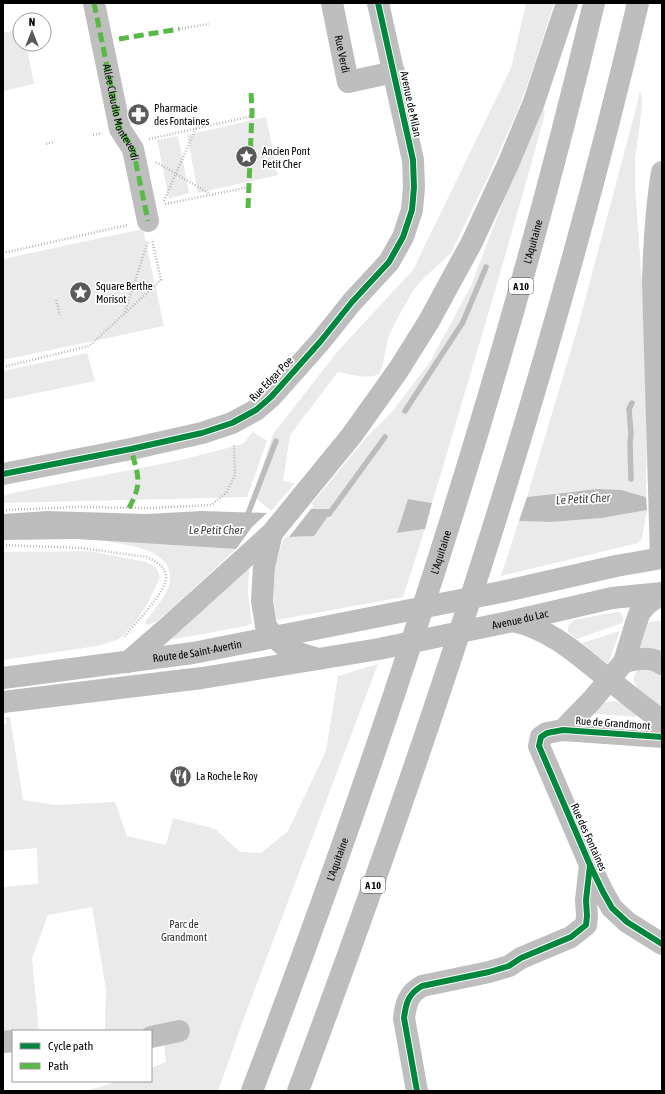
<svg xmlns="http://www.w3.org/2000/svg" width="665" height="1094" font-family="'Asap Condensed',sans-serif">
<rect width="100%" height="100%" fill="#fff"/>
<g fill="#eaeaea">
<path d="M526,3H554L532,72L517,112L487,179L451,253L425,277L414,289L396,321L388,338L382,368L379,374C367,380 350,374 338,372L290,435L283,481L295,483L271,511L253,496L273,434L338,351L413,270L511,68Z"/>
<polygon points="20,29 20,44 26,44 34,84 3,91 3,33"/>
<path d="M640,90L642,98V107L635,159V186L643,298L647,391L646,497C607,484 567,492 527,497L577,330L635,112Z"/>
<path d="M543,108L545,111L543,121C508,249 470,376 432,503L408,499L398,533L425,529L403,597L277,620C270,591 274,565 284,538L289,537L313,536L333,509H311L314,506L311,504L366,438L391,413L430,362L471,286L507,191Z"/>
<polygon points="266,117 278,175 198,193 187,135"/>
<polygon points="178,136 189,193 169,199 157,140"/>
<polygon points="143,229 164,326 3,360 3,259"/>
<polygon points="87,353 95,381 3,400 3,371"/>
<polygon points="253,432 267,441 247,497 3,503 3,495 181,460 243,444"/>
<polygon points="647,510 642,538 638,543 501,576 519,521 551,522 602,518"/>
<path d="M105,541L236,549L171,609L155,622L148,625L145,623C151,614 166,596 169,586C178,549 130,546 105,541Z"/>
<polygon points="89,551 146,562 156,567 160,577 149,601 134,624 119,639 97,646 3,660 3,552"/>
<polygon points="247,566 249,569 248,593 252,623 246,626 175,639 170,638"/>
<path d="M616,612H619C624,614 624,618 622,623L577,639L568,632V626L574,620Z"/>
<polygon points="662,620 662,653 636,650 645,623"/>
<polygon points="620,631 608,664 582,643"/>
<polygon points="378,664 245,1015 218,1091 86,1091 119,1081 151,1081 151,1068 166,1062 163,1029 105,1031 106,989 92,907 48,915 32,958 39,1031 13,1031 3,1034 3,887 38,884 37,848 3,851 3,725 6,724 5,717 10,717 23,800 56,805 115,802 127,836 166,845 173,818 215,829 240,852 261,853 288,831 326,751 338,676"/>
<path d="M642,667L662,673V709C650,699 619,681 642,667Z"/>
<path d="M614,701C623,703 632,708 637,717L586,713L604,702Z"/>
</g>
<g fill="#bcbcbc">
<polygon points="597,489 621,490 646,497 647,510 602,518 551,522 519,521 527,497"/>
<polygon points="408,499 432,503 425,529 397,533"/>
<polygon points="311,509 333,509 314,536 289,537"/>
<polygon points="47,511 147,514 201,511 267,513 252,527 236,549 77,539 3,540 3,514"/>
</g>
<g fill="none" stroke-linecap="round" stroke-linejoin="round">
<g stroke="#bcbcbc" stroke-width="5.5">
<polyline points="405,411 463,322 486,267"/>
<polyline points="631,479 630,443 631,434 629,409 632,403"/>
<polyline points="329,514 385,437"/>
<polyline points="246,519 276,441"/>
</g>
<g stroke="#b8b8b8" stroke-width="2.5" stroke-dasharray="1 2" stroke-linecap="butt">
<polyline points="179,29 209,24"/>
<polyline points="93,135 102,133"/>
<polyline points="149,139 252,116"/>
<polyline points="46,144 53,142"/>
<polyline points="156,162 210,194"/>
<polyline points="164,201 196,128"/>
<polyline points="165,204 249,187"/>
<polyline points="3,253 128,225"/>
<polyline points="56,300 60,315"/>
<polyline points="125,312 148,241"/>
<polyline points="3,367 89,346 161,280 152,239"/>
<polyline points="3,510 76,507 150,508 211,505 226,493 235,475 234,444"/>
<path d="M3,545L81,548L147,557C155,561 164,565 166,576C168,590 134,625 124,637"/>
</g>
<g stroke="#bebebe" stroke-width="22">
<path id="s1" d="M94,3L120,129L133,149L148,221"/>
<path id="s2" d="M332,3L348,82L394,72"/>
<polyline points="3,474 131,449 202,433 232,423 256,410 271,397 320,342 352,302 389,262 403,237 412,210 414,187 413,160 378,3"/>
<path d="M513,621C549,629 574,651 602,674C622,690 642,706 662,721"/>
<path d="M624,662C637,659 650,656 662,664"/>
<polyline points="563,730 592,700 624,662 636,623 640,612 646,605 661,594 662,596"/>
<polyline points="662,737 563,730 547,733 541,737 539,746 590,865 603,892 612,908 627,922 662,944"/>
<polyline points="151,1037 179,1031"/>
<polyline points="3,1042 13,1041"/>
<path d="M417,1091L404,1018C406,1003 408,994 422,986L489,972L509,966L521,958L571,937L586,925L587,916L586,900L590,865"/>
</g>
<g stroke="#bdbdbd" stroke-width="22">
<path id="s3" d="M3,678L193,653L501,592L616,566L662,558"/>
<path id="s4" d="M3,702L202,678L257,669L379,649L513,621L612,598L662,593"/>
</g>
<g stroke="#bdbdbd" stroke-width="22">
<polyline points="272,533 264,567 263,583 262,601 266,626 274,637 289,650 318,659"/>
<path d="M661,558L653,282C654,245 656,208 662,172"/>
<polyline points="128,662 168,627 272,533 352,435 399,369 429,321 472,242 509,162 534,102 567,3"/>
<path id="s5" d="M252,1091C387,736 506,373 594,3"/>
<path d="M298,1091C431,735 551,373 638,3"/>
</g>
<g stroke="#58b947" stroke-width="5" stroke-dasharray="10 5" stroke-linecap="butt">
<polyline points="94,3 120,129 133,149 148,221"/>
<polyline points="119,39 179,29"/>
<polyline points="248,208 252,112 251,92"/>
<path d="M129,508C143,482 138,476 131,449"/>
</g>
<defs>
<g id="cycleway">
<polyline points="3,474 131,449 202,433 232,423 256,410 271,397 320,342 352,302 389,262 403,237 412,210 414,187 413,160 378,3"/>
<polyline points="662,737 563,730 547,733 541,737 539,746 590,865 603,892 612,908 627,922 662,944"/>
<path d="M417,1091L404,1018C406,1003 408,994 422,986L489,972L509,966L521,958L571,937L586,925L587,916L586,900L590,865"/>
</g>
</defs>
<use href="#cycleway" stroke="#fff" stroke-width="8"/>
<use href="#cycleway" stroke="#00873e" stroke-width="6"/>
</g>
<defs>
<symbol id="pharmacy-disc" viewBox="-11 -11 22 22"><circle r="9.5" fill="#595959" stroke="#fff"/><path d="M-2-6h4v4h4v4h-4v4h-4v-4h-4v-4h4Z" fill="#fff"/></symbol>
<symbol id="sight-disc" viewBox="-11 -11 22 22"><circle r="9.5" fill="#595959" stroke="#fff"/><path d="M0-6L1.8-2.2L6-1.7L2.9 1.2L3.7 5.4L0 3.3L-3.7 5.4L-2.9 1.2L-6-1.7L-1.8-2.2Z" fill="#fff"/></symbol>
<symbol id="restaurant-disc" viewBox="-11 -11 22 22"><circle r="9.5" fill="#595959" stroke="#fff"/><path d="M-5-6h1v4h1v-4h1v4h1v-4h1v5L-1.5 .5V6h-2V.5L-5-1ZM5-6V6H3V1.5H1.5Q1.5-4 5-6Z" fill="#fff"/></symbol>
</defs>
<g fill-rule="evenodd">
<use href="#pharmacy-disc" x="126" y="102" width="25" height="25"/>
<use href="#sight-disc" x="234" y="144" width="25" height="25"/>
<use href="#sight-disc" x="68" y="280" width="25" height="25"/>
<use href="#restaurant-disc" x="168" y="764" width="25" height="25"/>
</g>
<g text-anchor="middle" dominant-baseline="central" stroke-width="3.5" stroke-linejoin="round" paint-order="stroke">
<g fill="#fff" stroke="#4c4c4c" stroke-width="1">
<rect x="509" y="278" width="24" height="16" rx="3"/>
<rect x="361" y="877" width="24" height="16" rx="3"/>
</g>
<g font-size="10" font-weight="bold" fill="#000">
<text x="521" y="286">A 10</text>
<text x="373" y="885">A 10</text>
</g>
<g font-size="11" fill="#000" stroke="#fff">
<text stroke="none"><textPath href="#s2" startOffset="52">Rue Verdi</textPath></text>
<text transform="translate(411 104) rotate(78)">Avenue de Milan</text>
<text stroke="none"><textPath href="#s1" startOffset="113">Allée Claudio Monteverdi</textPath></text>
<text stroke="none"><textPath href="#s5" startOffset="895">L'Aquitaine</textPath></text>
<text transform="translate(271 379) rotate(-46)">Rue Edgar Poe</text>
<text stroke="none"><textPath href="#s5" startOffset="571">L'Aquitaine</textPath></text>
<text stroke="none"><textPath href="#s4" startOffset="524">Avenue du Lac</textPath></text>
<text stroke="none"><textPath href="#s3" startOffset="196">Route de Saint-Avertin</textPath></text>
<text transform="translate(613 723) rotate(4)">Rue de Grandmont</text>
<text transform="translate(589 837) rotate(66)">Rue des Fontaines</text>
<text stroke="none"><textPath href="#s5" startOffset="247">L'Aquitaine</textPath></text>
</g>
<g font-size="11" fill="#000" stroke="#fff" text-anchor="start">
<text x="154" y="108">Pharmacie<tspan x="154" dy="13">des Fontaines</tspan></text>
<text x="262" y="151">Ancien Pont<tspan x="262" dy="13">Petit Cher</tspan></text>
<text x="96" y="286">Square Berthe<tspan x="96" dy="13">Morisot</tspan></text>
<text x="196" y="776">La Roche le Roy</text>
</g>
<g font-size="11" fill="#2f2f2f" stroke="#fff">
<text x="184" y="924">Parc de<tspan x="184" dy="13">Grandmont</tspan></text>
</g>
<g font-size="12" font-style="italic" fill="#404040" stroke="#fff">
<text transform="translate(583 499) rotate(-3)">Le Petit Cher</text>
<text x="216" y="530">Le Petit Cher</text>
</g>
</g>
<rect width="665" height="1094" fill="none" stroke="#000000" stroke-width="8"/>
<rect x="12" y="1030" width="140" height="52" fill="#ffffff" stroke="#999999"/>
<rect x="20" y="1043" width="20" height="6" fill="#00873e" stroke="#999999"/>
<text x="48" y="1050" font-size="12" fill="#000000">Cycle path</text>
<rect x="20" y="1063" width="20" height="6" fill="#58b947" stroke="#999999"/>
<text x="48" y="1070" font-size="12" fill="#000000">Path</text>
<g transform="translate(32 32)"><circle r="19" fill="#ffffff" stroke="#999999"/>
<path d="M0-3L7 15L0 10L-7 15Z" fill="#595959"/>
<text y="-6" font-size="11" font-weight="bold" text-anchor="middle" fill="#000000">N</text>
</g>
</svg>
